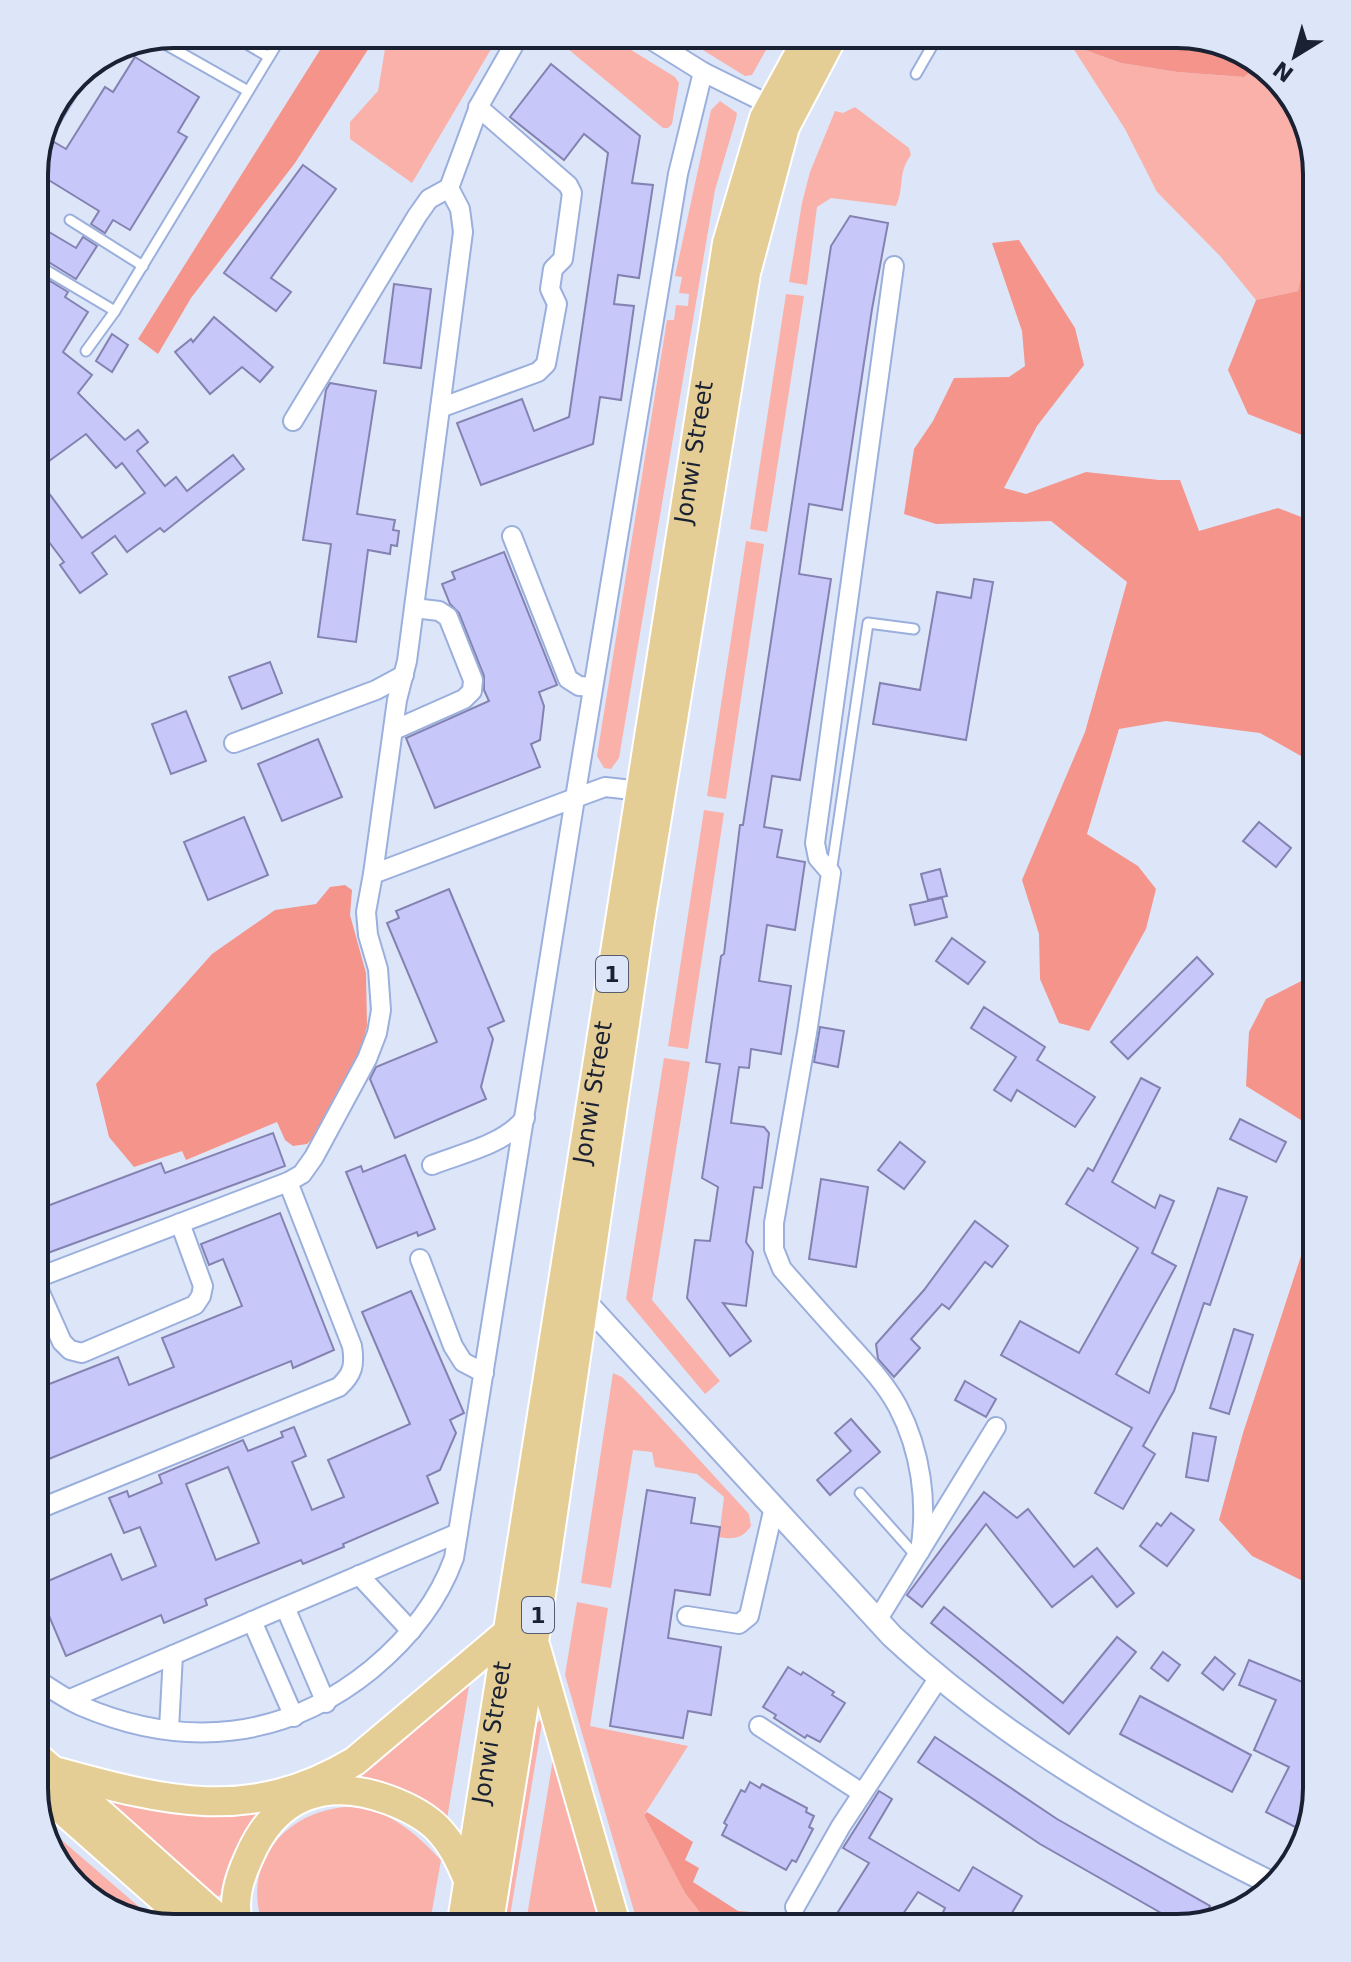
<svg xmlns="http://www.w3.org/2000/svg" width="1351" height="1962" font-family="'DejaVu Sans',sans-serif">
<rect width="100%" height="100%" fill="#dde6f9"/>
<g fill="#fab1a9">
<polygon points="393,34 500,34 412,183 350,139 350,122 378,91 385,49"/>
<polygon points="550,34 605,34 675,77 679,83 672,124 668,128 663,128"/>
<polygon points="677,34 775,34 752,75 745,76"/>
<polygon points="1071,45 1121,63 1177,72 1244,77 1261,64 1299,104 1317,174 1317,219 1309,239 1298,291 1256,300 1220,256 1157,192 1125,129"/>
<polygon points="720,101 737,113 736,119 715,190 619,758 611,769 604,768 597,756 667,320 674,320 676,305 688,306 689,294 679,293 682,277 675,276 711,110"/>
<path d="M855,107L909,148L911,155C897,174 905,186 896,206L831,198L817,207L807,285L789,282L802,203L810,172L835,111L843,113Z"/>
<polygon points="786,294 804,296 767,532 750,529"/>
<polygon points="746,541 764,544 726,799 707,796"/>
<polygon points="704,810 724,813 688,1049 668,1046"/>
<polygon points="664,1058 690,1062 652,1300 720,1381 705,1394 626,1299"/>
<path d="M613,1373L622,1377L638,1393L749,1514L751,1526C743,1538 734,1540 719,1537L724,1497L697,1474L655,1467L652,1452L633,1450L611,1588L581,1583Z"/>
<polygon points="577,1602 608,1608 590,1726 688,1746 644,1815 685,1893 712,1928 639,1928 565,1675"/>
<polygon points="470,1680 446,1825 358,1780 360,1774 397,1745"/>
<polygon points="543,1717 508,1928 504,1928 537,1723"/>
<polygon points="556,1741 610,1928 525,1928"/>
<polygon points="96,1795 255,1811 259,1814 227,1891 214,1899"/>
<path d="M345,1807C387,1807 413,1831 441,1860L429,1928H264C240,1866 282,1813 345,1807Z"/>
<polygon points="43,1824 145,1912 133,1918 103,1909 52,1858"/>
</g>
<g fill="#f5948a">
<polygon points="330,34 378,34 295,163 191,298 158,354 138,339"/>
<polygon points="1078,34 1186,34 1255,57 1261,64 1244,77 1177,72 1121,63 1071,45"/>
<polygon points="1317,219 1317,441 1248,414 1228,370 1256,300 1298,291 1309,239"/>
<polygon points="1019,240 1075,328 1084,365 1037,426 1004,488 1026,494 1086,472 1159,480 1180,480 1199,531 1278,508 1317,523 1317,765 1260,733 1166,721 1119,729 1087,834 1138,866 1156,889 1146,929 1089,1031 1059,1023 1040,979 1039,934 1022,880 1085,732 1127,582 1051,521 936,524 904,514 914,449 933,421 954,378 1009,377 1025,366 1022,331 992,243"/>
<polygon points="345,885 352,890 350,915 366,973 367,1026 358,1061 313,1138 307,1144 293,1146 285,1140 277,1122 186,1160 182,1151 134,1167 109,1137 96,1084 212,954 275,910 316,904 330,887"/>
<polygon points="1317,973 1317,1130 1246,1086 1249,1032 1266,999"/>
<polygon points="1302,1253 1317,1263 1317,1588 1252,1556 1219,1520 1243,1433"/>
<polygon points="647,1812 693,1842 685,1860 699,1868 693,1882 738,1911 764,1913 765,1924 758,1928 712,1928 685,1893 644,1815"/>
</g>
<g fill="#c8c7fa" stroke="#8482b1" stroke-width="2" fill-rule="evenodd">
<polygon points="135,57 199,97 178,132 187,137 130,230 113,220 105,233 91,224 99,211 34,171 34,164 42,135 66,149 105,87 113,92"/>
<polygon points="551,64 640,136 632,183 653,185 639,278 618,275 614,304 634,306 621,400 600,397 593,444 481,485 457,423 522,399 534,431 569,417 608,153 584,134 564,160 510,117"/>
<polygon points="303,165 336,189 271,278 291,292 276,311 224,273"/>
<polygon points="850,216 888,223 872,309 842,510 809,504 799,574 831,579 800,780 772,776 764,827 782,830 777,857 805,862 795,930 767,925 759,981 791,986 781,1054 751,1049 749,1068 739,1067 731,1123 764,1127 769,1133 762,1188 754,1187 746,1242 753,1252 746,1306 723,1303 751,1341 730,1356 687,1298 695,1240 710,1241 718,1187 702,1178 720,1064 706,1062 721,956 724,954 740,825 743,825 831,246"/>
<polygon points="34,223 76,248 83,237 97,246 76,279 34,253"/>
<polygon points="50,281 68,292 65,297 88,312 63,352 92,375 78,393 125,440 138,430 148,442 137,451 165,486 176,477 187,491 233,455 244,469 164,532 160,528 127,552 115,536 92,553 107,574 80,593 60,565 64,562 34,522 34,473 82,538 145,493 122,463 116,468 86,434 34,472 34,306"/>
<polygon points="394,284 431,289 421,368 384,363"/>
<polygon points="214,317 273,367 260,382 242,367 210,394 175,352 191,339 193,342"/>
<polygon points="112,334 128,345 112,372 96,361"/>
<polygon points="330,383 376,391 357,514 395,520 393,530 399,531 397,546 391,545 390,554 368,550 356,642 318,637 331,544 303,540 326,390"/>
<polygon points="504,552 557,685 539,692 544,706 540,740 531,744 540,767 435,808 406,738 489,701 484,690 484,676 459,613 450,604 442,584 455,579 452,572"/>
<polygon points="974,579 993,582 966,740 873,724 880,683 920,690 937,592 971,598"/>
<polygon points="270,662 282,693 242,709 229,677"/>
<polygon points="186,711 206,761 171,774 152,724"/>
<polygon points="318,739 342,797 282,821 258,764"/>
<polygon points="244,817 268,875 208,900 184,842"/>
<polygon points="1259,822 1291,848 1276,867 1243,841"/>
<polygon points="940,869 947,896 928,900 921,874"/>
<polygon points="449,889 504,1021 488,1028 493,1039 481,1087 486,1099 395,1138 370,1079 376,1067 437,1042 387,923 399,918 396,911"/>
<polygon points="942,898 947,917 915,925 910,905"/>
<polygon points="952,938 985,962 968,984 936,961"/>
<polygon points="1197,957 1213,974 1128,1059 1111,1042"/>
<polygon points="984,1007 1045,1047 1037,1060 1095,1097 1075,1127 1017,1090 1011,1101 994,1090 1016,1057 971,1028"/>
<polygon points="820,1027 844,1031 838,1067 814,1062"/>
<polygon points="1141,1078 1160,1088 1112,1182 1155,1208 1160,1195 1174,1201 1152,1253 1176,1266 1116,1374 1149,1393 1218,1188 1247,1197 1210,1305 1204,1303 1174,1391 1143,1446 1155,1454 1123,1509 1095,1493 1132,1428 1001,1355 1020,1321 1079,1353 1138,1248 1066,1204 1088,1168 1093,1171"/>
<polygon points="1240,1119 1286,1142 1276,1162 1230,1139"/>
<polygon points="273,1133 285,1166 34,1258 34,1211 161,1163 165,1173"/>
<polygon points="900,1142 925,1162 904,1189 878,1170"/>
<polygon points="405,1155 435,1229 418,1236 417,1232 377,1248 346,1172 361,1166 363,1172"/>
<polygon points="821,1179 868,1187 856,1267 809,1259"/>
<polygon points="280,1213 334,1350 293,1368 291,1361 34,1465 34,1390 118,1357 129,1385 174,1367 162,1338 242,1306 223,1259 209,1265 201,1244"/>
<polygon points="975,1221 1008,1246 992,1267 985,1262 949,1309 942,1304 911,1339 920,1348 894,1377 878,1359 876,1344 924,1290"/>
<path d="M411,1291L464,1413L450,1420L456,1433L440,1470L427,1476L438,1503L343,1544L344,1547L303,1564L301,1560L205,1599L207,1605L164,1623L161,1615L66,1656L44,1604L34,1605V1587L111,1554L122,1580L156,1566L140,1527L124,1533L109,1498L127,1491L129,1497L162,1483L159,1475L243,1440L248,1451L283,1437L281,1432L294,1427L306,1456L292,1462L312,1510L344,1497L328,1460L410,1424L362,1312ZM228,1467L259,1543L216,1560L186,1484Z"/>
<polygon points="1234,1329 1253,1335 1229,1414 1210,1408"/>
<polygon points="965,1381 996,1399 986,1417 955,1400"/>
<polygon points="851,1419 880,1452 830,1495 817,1480 851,1451 835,1433"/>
<polygon points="1193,1433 1216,1437 1208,1481 1186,1477"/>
<polygon points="647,1490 695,1498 691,1523 720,1527 710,1595 675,1590 668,1638 721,1647 711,1715 688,1711 683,1738 610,1726"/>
<polygon points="984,1492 1017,1518 1028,1509 1074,1567 1097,1548 1134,1593 1117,1607 1092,1576 1052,1607 986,1524 922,1607 907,1595"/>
<polygon points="1171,1513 1194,1530 1167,1566 1140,1546 1157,1523 1161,1526"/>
<polygon points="944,1607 1063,1703 1117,1637 1136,1652 1069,1734 931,1623"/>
<polygon points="1163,1652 1180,1665 1168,1681 1151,1668"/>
<polygon points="1215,1657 1235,1674 1223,1690 1202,1673"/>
<polygon points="1249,1660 1317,1688 1317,1789 1305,1832 1266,1812 1289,1767 1254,1750 1276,1700 1239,1685"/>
<polygon points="788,1667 801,1675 803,1672 834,1692 832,1695 845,1703 820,1742 807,1735 805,1738 774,1718 776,1715 763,1707"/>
<polygon points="1140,1696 1251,1755 1232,1792 1120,1734"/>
<polygon points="935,1737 1057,1819 1210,1906 1201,1922 1184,1926 1040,1844 918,1762"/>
<polygon points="750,1782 760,1788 762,1784 807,1808 806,1812 814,1816 809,1827 813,1829 796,1862 792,1860 786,1870 722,1835 727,1825 724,1823 741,1790 745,1792"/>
<polygon points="879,1791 892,1799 869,1838 959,1891 973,1867 1022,1896 1003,1928 958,1928 940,1919 945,1908 918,1892 901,1917 920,1928 840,1928 831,1923 869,1863 843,1848"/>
</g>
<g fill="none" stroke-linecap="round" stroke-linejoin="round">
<defs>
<g id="service">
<polyline points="230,34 269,57"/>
<polyline points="158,40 248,91"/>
<polyline points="916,74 939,34"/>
<polyline points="47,117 55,121 88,66"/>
<polyline points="70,220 143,266"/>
<polyline points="34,263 115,311"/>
<polyline points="86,351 115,311 283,34"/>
<polyline points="831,873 868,623 914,629"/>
<polyline points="860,1493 917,1557"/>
</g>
<g id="minor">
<polyline points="642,34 703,72 770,105"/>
<path d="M894,266L815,843L818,858L831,873L807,1033L774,1223V1249L782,1269C804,1294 826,1319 848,1343C866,1363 885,1383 898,1407C921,1451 928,1503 920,1551"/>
<polyline points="440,408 538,372 546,364 557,304 550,289 553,269 563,259 572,193 568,185 478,107"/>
<polyline points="293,421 417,216 429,199 449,188 480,104 520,34"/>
<polyline points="512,536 568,679 579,686 593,687"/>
<polyline points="394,730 464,699 472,691 473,680 448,617 439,611 414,608"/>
<polyline points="234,743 376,690 404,675"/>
<polyline points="641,791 605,787 575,798 678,174 703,72"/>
<path d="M432,1165C463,1153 505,1144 525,1118"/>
<polyline points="420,1259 453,1346 463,1362 484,1373"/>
<polyline points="34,1279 288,1182 302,1174 314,1157 367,1059 377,1033 381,1010 378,969 368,935 366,912 373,874"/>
<polyline points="34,1279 62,1342 70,1350 82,1353 195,1305 201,1296 203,1286 180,1223"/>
<path d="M34,1508H41L339,1387C353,1374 355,1365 352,1346L288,1182"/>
<polyline points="359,1575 411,1631"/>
<polyline points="285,1607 326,1703"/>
<polyline points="687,1616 739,1624 749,1616 774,1507"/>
<polyline points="878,1619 996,1427"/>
<polyline points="252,1621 294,1717"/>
<path d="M34,1678C49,1687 65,1699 81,1706C184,1750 285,1740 372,1669C408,1639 438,1602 454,1558L575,798L373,874L397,700L407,661L463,232L460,209L449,188"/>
<polyline points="70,1699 458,1533"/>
<polyline points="759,1726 862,1793"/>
<polyline points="169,1729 173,1655"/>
<polyline points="795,1907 841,1826 938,1679"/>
</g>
<path id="tertiary" d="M585,1302L892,1636C1003,1739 1137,1817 1273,1884"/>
<g id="primary">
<polyline points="536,1648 617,1928"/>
<polyline points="34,1754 229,1928"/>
<path d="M51,1770C164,1801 248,1825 355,1761L507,1633"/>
<polyline points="34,1785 196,1928"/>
<polyline points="152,1924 189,1922"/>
<path d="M239,1928C232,1902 238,1881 249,1857C276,1794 327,1777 389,1800C405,1806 425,1816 437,1828C452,1843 460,1861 468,1880"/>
<path id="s1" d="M461,1928L727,243L764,118L810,34"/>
<polyline points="488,1928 534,1642 640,921 746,273 785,127 834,34"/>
</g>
</defs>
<use href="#service" stroke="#9bafdd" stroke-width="13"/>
<use href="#minor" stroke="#9bafdd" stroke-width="22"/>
<use href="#tertiary" stroke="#9bafdd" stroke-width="26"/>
<use href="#primary" stroke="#fff" stroke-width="32"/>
<use href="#service" stroke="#fff" stroke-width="9"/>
<use href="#minor" stroke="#fff" stroke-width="18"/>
<use href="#tertiary" stroke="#fff" stroke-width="22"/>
<use href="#primary" stroke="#e5cd96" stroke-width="28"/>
</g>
<g text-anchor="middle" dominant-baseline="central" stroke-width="6" stroke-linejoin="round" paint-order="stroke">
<g fill="#dde6f9" stroke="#545c6e" stroke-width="2">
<rect x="596" y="956" width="32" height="36" rx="6"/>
<rect x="522" y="1597" width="32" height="36" rx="6"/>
</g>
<g font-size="22" font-weight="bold" fill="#192132">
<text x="612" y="974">1</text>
<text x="538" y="1615">1</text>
</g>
<g font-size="24" fill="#192132" stroke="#dde6f9">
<text stroke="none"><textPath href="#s1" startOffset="1494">Jonwi Street</textPath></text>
<text stroke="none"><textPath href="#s1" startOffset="846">Jonwi Street</textPath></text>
<text stroke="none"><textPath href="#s1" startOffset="198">Jonwi Street</textPath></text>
</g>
</g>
<path d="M0 0H1351V1962H0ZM174 48H1177A126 126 0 0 1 1303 174V1788A126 126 0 0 1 1177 1914H174A126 126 0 0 1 48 1788V174A126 126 0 0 1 174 48Z" fill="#dde6f9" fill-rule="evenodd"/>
<path fill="none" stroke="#192132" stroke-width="4" d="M174 48H1177A126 126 0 0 1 1303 174V1788A126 126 0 0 1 1177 1914H174A126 126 0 0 1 48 1788V174A126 126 0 0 1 174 48Z"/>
<g transform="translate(1295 56) rotate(217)" stroke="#dde6f9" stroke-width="6" paint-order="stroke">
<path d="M0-6L14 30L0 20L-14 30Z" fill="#192132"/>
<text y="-12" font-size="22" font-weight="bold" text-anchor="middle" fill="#192132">N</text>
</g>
</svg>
